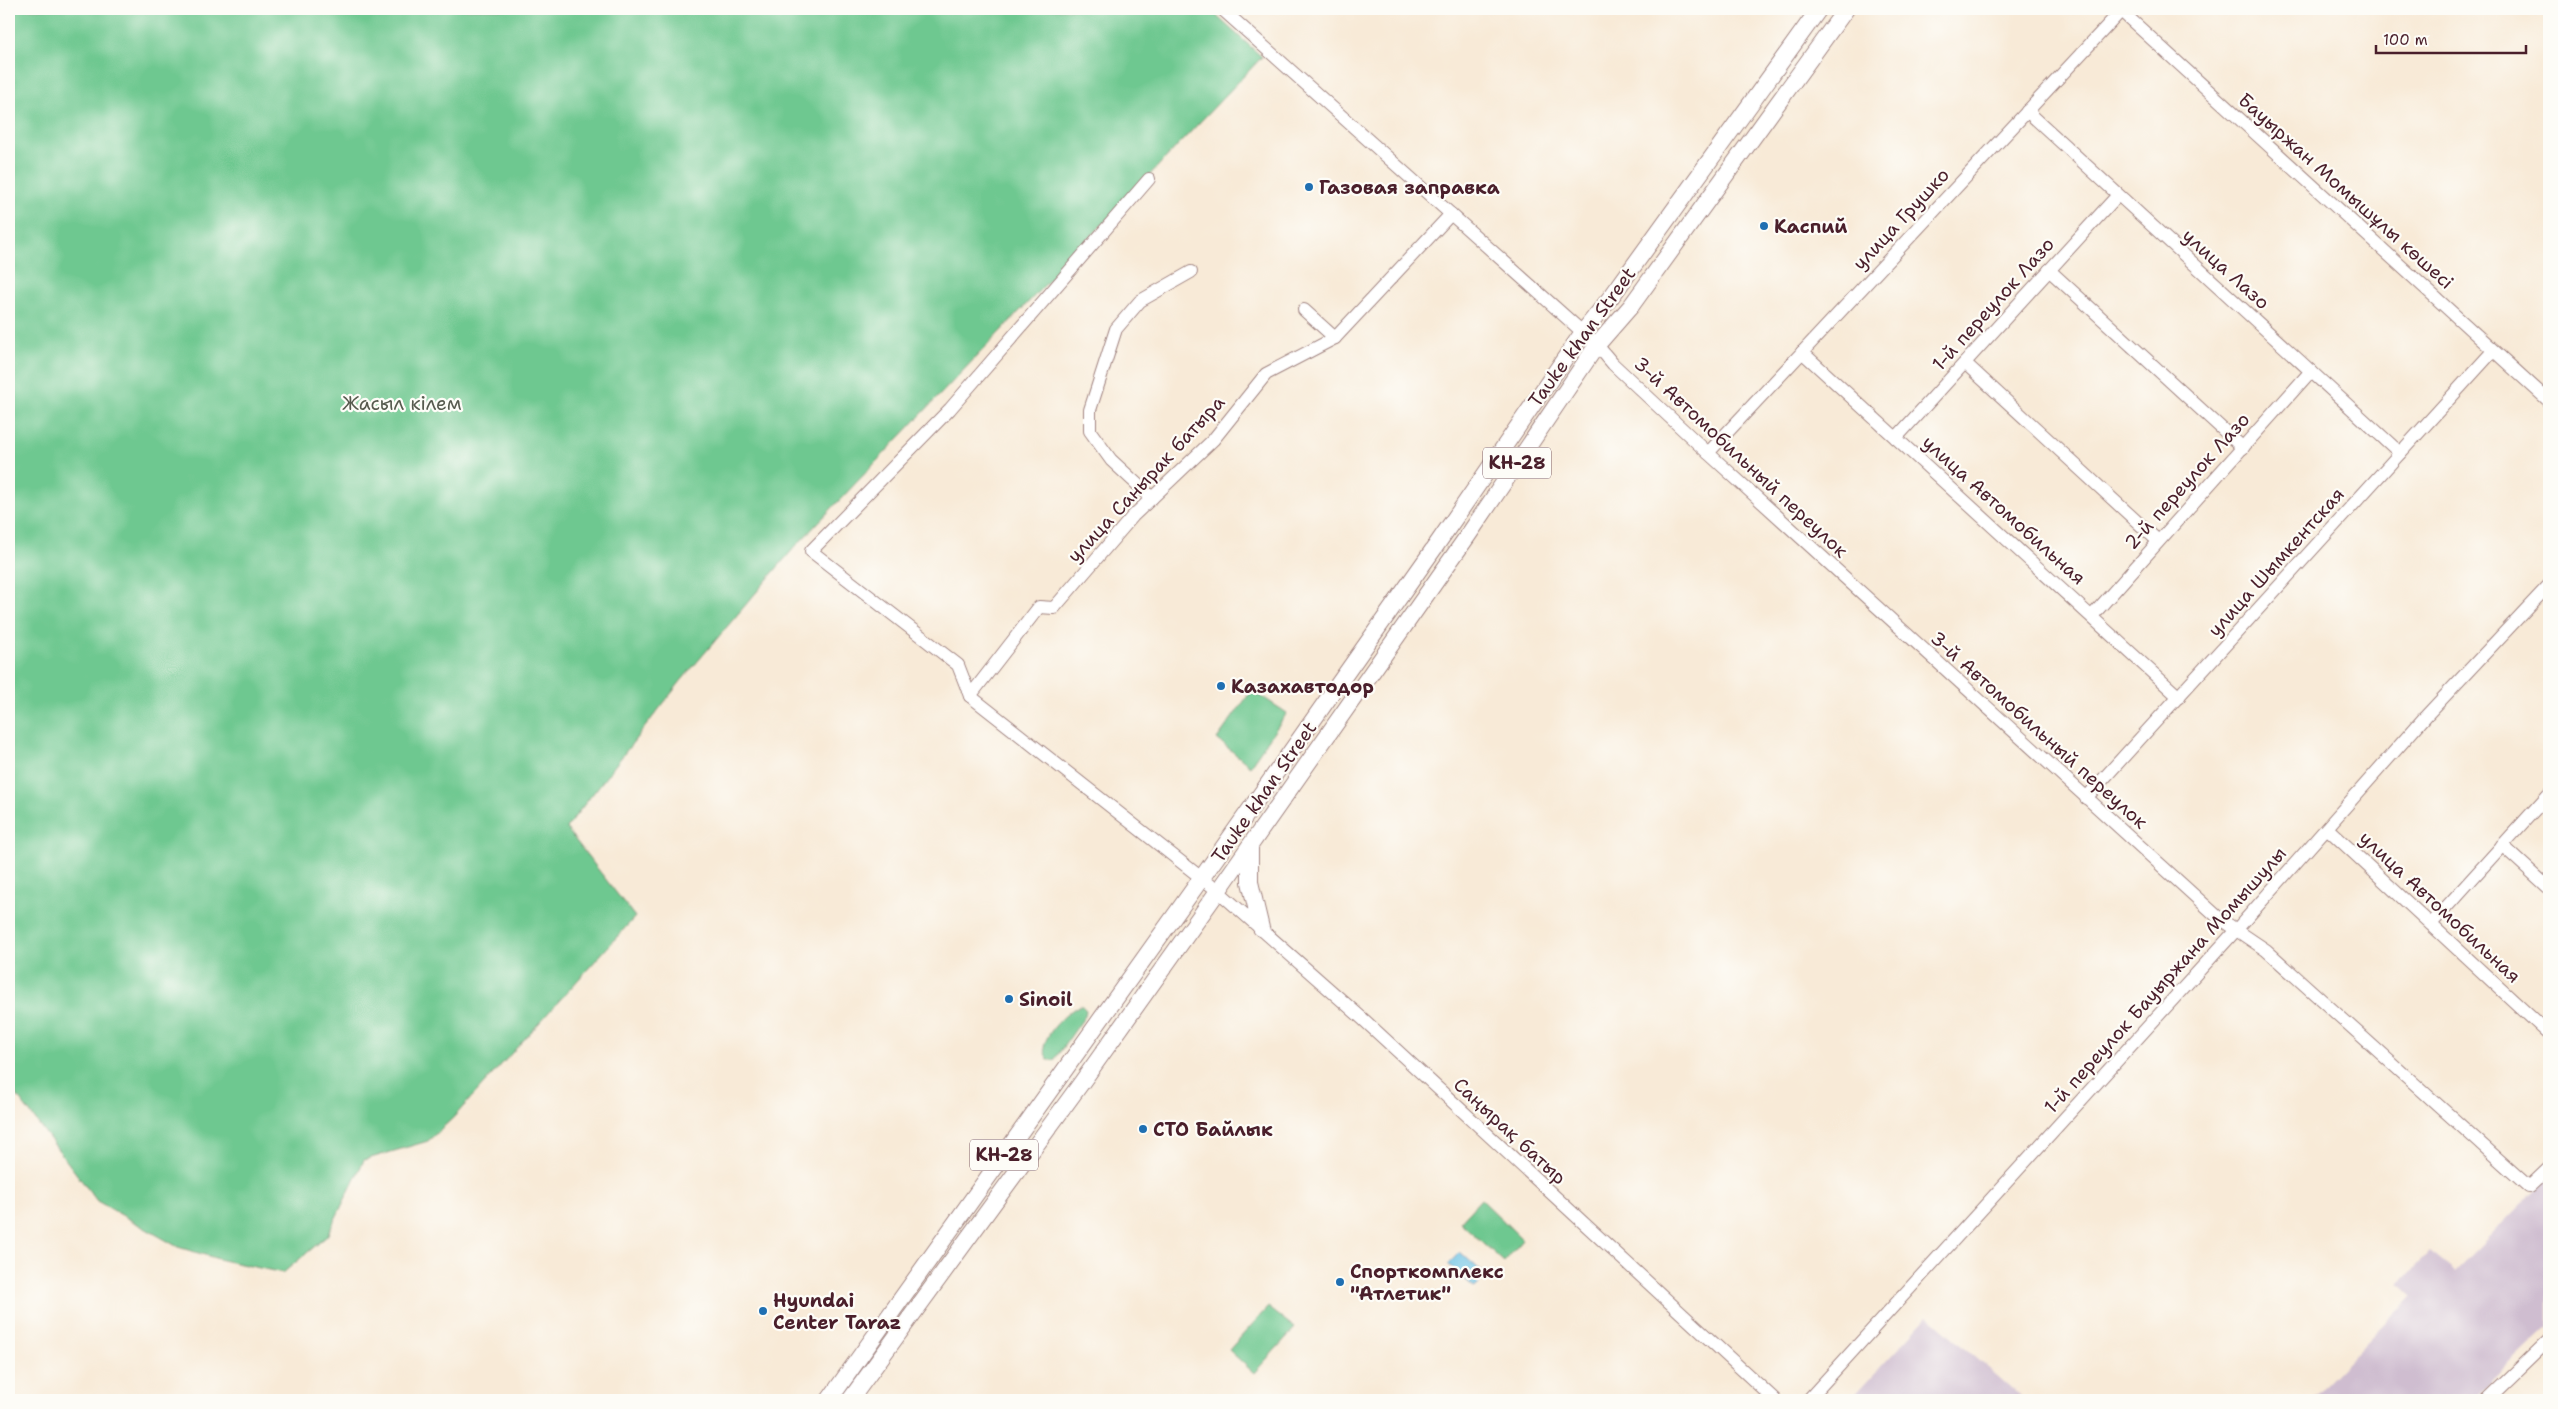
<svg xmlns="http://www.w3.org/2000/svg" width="2558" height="1409" font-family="'Shantell Sans',sans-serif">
<rect width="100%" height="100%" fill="#fdfcf7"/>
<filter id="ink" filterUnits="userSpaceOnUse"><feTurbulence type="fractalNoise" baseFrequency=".02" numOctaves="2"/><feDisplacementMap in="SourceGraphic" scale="10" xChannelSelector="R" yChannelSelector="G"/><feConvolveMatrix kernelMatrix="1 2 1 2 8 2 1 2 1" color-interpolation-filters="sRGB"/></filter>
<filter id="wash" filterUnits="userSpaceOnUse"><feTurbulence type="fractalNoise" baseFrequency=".0096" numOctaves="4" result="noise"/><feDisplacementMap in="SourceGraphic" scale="20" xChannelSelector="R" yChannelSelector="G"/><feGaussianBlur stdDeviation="1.12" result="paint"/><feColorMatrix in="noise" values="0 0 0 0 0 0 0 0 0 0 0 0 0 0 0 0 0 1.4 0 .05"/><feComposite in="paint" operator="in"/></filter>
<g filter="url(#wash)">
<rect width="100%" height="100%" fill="#f8ead7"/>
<g fill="#cfbdd0">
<polygon points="2549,1176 2549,1326 2471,1400 2310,1400 2412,1296 2399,1284 2430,1251 2455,1271"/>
<polygon points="1928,1316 2025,1400 1850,1400"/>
</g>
<g fill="#6ec890" stroke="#5c745e">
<polygon points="9,9 1209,9 1262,57 794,548 681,681 566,828 635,917 453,1118 428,1141 364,1160 327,1236 283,1273 222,1260 178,1247 97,1201 9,1085"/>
<polygon points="1252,690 1287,713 1250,766 1217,739"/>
<path d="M1081,1005L1086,1010L1085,1016L1054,1060H1048C1047,1057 1044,1052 1044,1049C1044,1034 1068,1010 1081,1005Z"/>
<polygon points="1481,1199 1523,1240 1504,1262 1460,1222"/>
<polygon points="1268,1307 1295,1328 1254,1373 1229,1350"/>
</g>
<polygon fill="#65bfe3" stroke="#586f87" points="1460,1252 1487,1276 1475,1288 1448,1264"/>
</g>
<g filter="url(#ink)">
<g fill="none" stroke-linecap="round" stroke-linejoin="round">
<defs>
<g id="minor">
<polyline points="1222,9 1597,345 1613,364 1708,453 2220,919 2266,950 2529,1187 2549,1168"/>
<polyline points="2119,9 2549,401"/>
<polyline points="2027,111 2400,453"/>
<polyline points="1149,179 950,409 811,551 958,665 970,696 1218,891 1364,1020 1775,1400"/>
<polyline points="2049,270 2243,448"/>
<polyline points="1304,310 1335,338"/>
<polyline points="1802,352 2179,697"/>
<polyline points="1965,363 2158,541"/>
<polyline points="1896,438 2118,195"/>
<polyline points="1708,453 2121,11"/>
<polyline points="1152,498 1111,460 1090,431 1090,410 1116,329 1140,301 1191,272"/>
<polyline points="2092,616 2311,371"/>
<polyline points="970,696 1039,607 1054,608 1133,516 1213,440 1266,374 1335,338 1451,214"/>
<polyline points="2086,798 2493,351"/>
<polyline points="2327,828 2549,1034"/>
<polyline points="2502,845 2549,888"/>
<polyline points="2431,924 2549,794"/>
<polyline points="1808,1400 2237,929 2425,717 2549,585"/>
<polyline points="2487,1400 2549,1340"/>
</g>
<g id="major">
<polyline points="1250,846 1250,882 1261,928"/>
<polyline points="829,1400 1218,855 1435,547 1583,332 1614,293 1819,9"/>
<polyline points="850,1400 1082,1082 1218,891 1469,534 1597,345 1631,306 1846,9"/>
</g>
</defs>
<use href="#minor" stroke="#a18481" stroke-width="14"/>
<use href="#major" stroke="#a18481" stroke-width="18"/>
<use href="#minor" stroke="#fff" stroke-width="12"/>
<use href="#major" stroke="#fff" stroke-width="16"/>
</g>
</g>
<g fill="#1f6fb2" stroke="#fdfcf7" stroke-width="2">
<circle cx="1309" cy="187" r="5"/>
<circle cx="1764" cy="226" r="5"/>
<circle cx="1221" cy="686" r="5"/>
<circle cx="1009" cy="999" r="5"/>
<circle cx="1143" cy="1129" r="5"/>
<circle cx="1340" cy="1282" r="5"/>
<circle cx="763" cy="1311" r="5"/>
</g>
<g text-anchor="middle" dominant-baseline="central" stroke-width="4.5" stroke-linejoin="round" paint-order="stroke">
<g fill="#fdfcf7" stroke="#806168" stroke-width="1">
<rect x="1483" y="447.5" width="68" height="31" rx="4"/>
<rect x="970" y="1139.5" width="68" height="31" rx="4"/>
</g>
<g font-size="18" font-weight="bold" fill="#4a1f2b">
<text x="1517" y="463">КН-28</text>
<text x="1004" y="1155">КН-28</text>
</g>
<g font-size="19" font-weight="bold" fill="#4a1f2b" stroke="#fdfcf7" text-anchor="start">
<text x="1319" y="187">Газовая заправка</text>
<text x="1774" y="226">Каспий</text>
<text x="1231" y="686">Казахавтодор</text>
<text x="1019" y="999">Sinoil</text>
<text x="1153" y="1129">СТО Байлык</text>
<text x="1350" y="1271">Спорткомплекс<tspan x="1350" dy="22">"Атлетик"</tspan></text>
<text x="773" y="1300">Hyundai<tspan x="773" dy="22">Center Taraz</tspan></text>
</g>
<g font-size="19" fill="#4a1f2b" stroke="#fdfcf7">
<text transform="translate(2346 191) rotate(42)">Бауыржан Момышұлы көшесі</text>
<text transform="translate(1901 219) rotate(-47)">улица Грушко</text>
<text transform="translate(2226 269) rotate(42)">улица Лазо</text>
<text transform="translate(1993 304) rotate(-48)">1-й переулок Лазо</text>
<text transform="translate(1582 337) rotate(-54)">Tauke khan Street</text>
<text transform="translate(1741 457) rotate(43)">3-й Автомобильный переулок</text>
<text transform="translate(1146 479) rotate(-47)">улица Санырак батыра</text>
<text transform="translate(2187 481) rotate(-48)">2-й переулок Лазо</text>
<text transform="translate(2004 510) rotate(42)">улица Автомобильная</text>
<text transform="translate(2276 562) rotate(-48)">улица Шымкентская</text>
<text transform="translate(2039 730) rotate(42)">3-й Автомобильный переулок</text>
<text transform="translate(1264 792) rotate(-55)">Tauke khan Street</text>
<text transform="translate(2440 907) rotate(43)">улица Автомобильная</text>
<text transform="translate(2165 980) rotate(-48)">1-й переулок Бауыржана Момышулы</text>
<text transform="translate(1510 1131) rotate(43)">Саңырақ батыр</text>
</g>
<g font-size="19" fill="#575a4e" stroke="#fdfcf7">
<text x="402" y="403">Жасыл кілем</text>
</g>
</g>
<rect width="2558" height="1409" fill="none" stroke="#fdfcf7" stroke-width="30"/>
<path d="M2376 45v8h150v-8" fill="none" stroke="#4a1f2b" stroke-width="2.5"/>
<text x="2383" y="45" font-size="15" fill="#4a1f2b" stroke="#fdfcf7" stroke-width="4" paint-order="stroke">100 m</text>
</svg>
